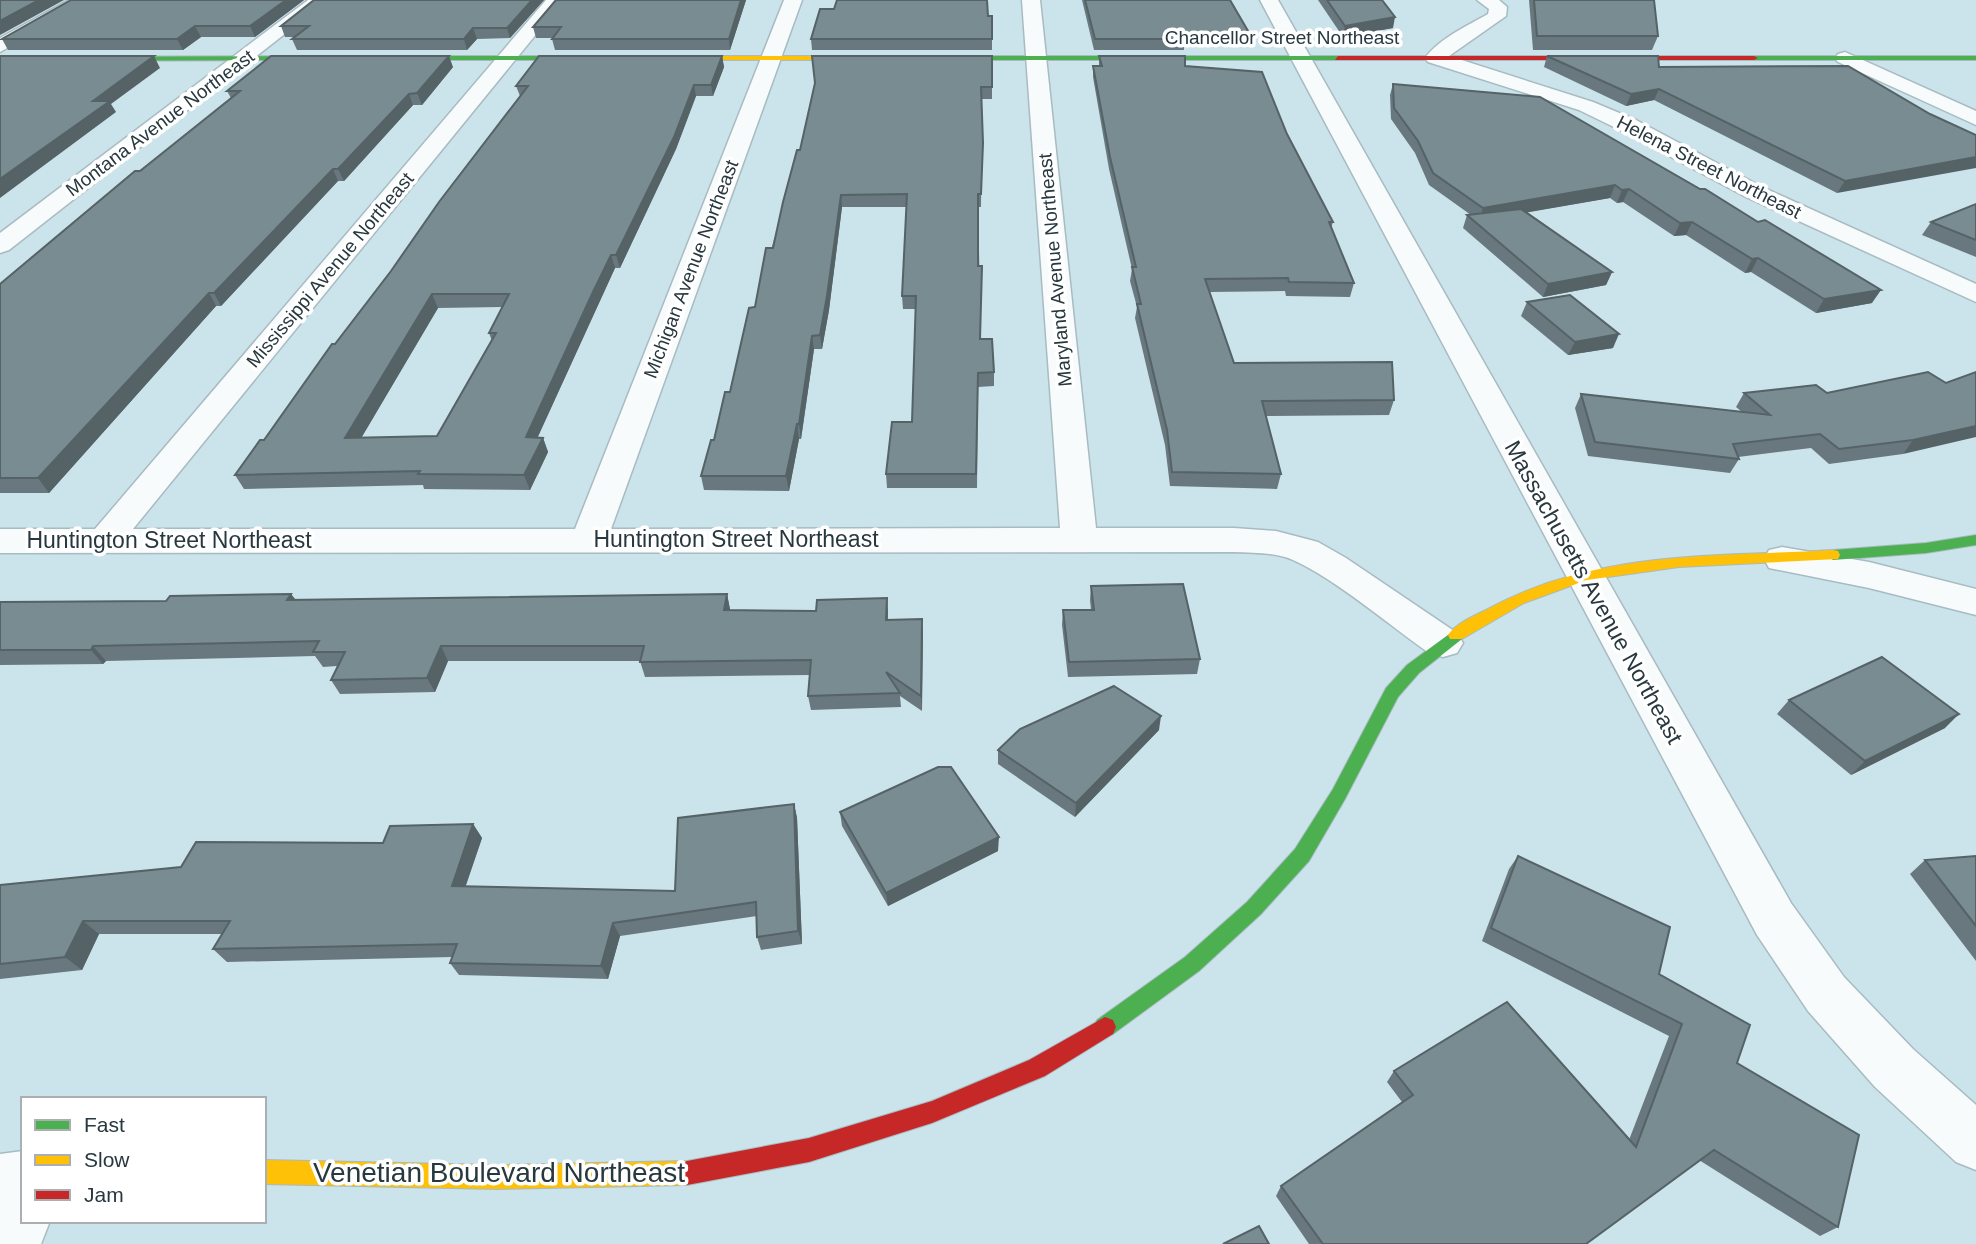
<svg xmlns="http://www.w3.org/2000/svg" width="1976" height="1244" font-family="Helvetica,sans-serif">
<rect width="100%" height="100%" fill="#cbe3eb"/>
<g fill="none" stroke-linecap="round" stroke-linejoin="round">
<defs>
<g id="street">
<polygon points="69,0 91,0 0,52 0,38"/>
<polygon points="308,0 328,0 9,250 0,253 0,233"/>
<path d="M546,0H564L133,529H575L784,0H802L611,529L1060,528L1022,0H1040L1096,528H1234L1276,531L1318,542L1346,558L1457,633L1463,643L1457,653L1443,657L1429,653C1389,625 1337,580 1293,560C1276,552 1253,553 1234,552L0,553V529H95Z"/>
<polygon points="1260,0 1278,0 1791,903 1844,977 1913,1049 1976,1105 1976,1170 1956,1162 1875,1087 1808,1011 1757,935"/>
<path d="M1477,0H1499L1507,7L1506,16L1449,56L1593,102L1636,120L1762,187L1976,284V302L1746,197L1620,130L1579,110L1428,62L1425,58C1440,38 1467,26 1488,14L1489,9Z"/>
<polygon points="1845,52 1976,111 1976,125 1838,62 1835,58 1838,54"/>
<polygon points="1782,547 1869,562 1976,589 1976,615 1869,588 1769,568 1764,559 1769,550"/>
<polygon points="23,1151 23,1221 50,1221 41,1244 0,1244 0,1154"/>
</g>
<g id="fast">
<polygon points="325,56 322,60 0,61 0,57"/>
<polygon points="393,56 591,56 595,58 591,60 396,60"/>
<polygon points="936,56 1338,56 1342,58 1338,60 939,60"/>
<polygon points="1751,56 1976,56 1976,60 1754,60"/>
<polygon points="1976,535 1976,545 1926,553 1833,560 1826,555 1833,550 1926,543"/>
<polygon points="1456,629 1464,635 1462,639 1419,673 1398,697 1345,799 1309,861 1261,914 1199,971 1113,1034 1105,1037 1097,1034 1094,1027 1097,1020 1185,957 1247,902 1295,849 1333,789 1386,688 1407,665"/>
</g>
<g id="slow">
<polygon points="669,56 864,56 868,58 864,60 666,60"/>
<path d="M1833,550L1838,551L1840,555L1838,559L1679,567L1587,580L1524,603L1462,639H1450L1448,635C1456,623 1476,615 1488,609C1595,550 1715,557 1833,550Z"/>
<polygon points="264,1160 497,1165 687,1161 695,1165 699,1173 695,1181 687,1185 497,1189 264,1184"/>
</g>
<g id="jam">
<polygon points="1338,56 1754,56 1758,58 1754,60 1335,60"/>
<polygon points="1105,1017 1113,1020 1116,1027 1113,1034 1045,1076 932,1123 809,1162 687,1185 679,1181 675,1173 679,1165 687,1161 809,1138 932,1101 1029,1060"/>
</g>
</defs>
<use href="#street" stroke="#a8bbc1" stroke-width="3"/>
<use href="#fast" stroke="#a8bbc1" stroke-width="2"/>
<use href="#slow" stroke="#a8bbc1" stroke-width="2"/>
<use href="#jam" stroke="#a8bbc1" stroke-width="2"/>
<use href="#street" fill="#f7fbfc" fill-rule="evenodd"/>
<use href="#fast" fill="#4caf50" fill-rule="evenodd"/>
<use href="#slow" fill="#ffc107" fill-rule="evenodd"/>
<use href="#jam" fill="#c62828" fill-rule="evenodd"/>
</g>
<g fill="#68787e" fill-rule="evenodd">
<polygon points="304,0 255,37 201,37 183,50 8,50 2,39"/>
<polygon points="314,0 544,0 510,38 477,39 467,50 297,50 292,39 296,37 285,37 281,26"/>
<polygon points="555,0 746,0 730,50 555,50 552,39 553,38 536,38 533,27"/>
<polygon points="1082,0 1230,0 1248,31 1247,42 1184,47 1184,50 1094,50"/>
<polygon points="1318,0 1382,0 1393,28 1343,37"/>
<polygon points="1529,0 1654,0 1658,36 1652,50 1533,50"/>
<polygon points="988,16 992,16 992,50 812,50 811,39"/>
<path d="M722,56L724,67L713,96H696L676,149L620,268H615L537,438H543L548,452L530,490L424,489L423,485L244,489L235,475L264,440L391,271L520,96L516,86ZM502,307L489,333L492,341L437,436L361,438L438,308Z"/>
<polygon points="992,56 992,99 982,99 981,207 978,207 981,339 994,372 994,386 978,387 977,488 887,488 886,474 912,422 916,309 903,309 902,296 907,207 842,207 829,310 822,349 814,349 801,439 799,439 789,491 704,490 701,476 730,392 800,150"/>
<polygon points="1099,56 1185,66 1287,134 1333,222 1331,228 1354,283 1350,297 1286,296 1285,291 1210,292 1234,363 1394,400 1389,415 1266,416 1281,474 1277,489 1170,486 1165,445 1135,318 1137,307 1130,281 1132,269 1109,169 1093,77 1093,66 1099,66"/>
<polygon points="1547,56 1659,67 1930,114 1837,193 1654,100 1626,106 1544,67"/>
<polygon points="453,67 422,105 413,105 344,181 338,181 221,306 216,306 49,493 0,493 0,284 231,98 227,91"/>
<polygon points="1393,84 1540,97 1872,303 1816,313 1751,272 1745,273 1686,235 1674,236 1623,202 1617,203 1610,198 1527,212 1612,272 1606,285 1543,297 1463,228 1467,215 1471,215 1429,185 1415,153 1391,119 1390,95"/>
<polygon points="1976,204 1976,257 1922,235 1931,222"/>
<polygon points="1527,302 1613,348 1568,355 1521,316"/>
<polygon points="1976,372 1903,454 1829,464 1811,448 1738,457 1739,459 1730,473 1588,456 1575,408 1581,394 1742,412 1736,407 1744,393 1827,393 1946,383"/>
<polygon points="1091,586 1200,659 1197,674 1068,677 1062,625 1063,610 1091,610 1090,600"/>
<polygon points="291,594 296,600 727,594 730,610 816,611 887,598 888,620 922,619 922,711 900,696 901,707 811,710 808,696 810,675 645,677 640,661 448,661 435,692 340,694 331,680 337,666 323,667 315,656 106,661 103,664 0,665 0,602 166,601"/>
<polygon points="1789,700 1945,728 1851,775 1777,714"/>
<polygon points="1159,730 1075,817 998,764 998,750"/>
<polygon points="794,804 797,818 802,944 761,950 757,937 757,916 620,936 608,979 459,975 450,963 452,957 227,962 213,949 222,934 99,934 82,970 0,979 0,885 181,867 383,843 473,824 482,838 465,887 675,891"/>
<polygon points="840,812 998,851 888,906 842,826"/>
<polygon points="1518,856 1659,974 1737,1063 1838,1227 1820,1236 1699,1160 1586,1244 1309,1244 1276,1196 1281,1186 1402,1102 1387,1082 1394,1071 1629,1140 1669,1036 1482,941 1509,869"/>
<polygon points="1976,856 1976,961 1910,874 1925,860"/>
</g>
<g fill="#556266">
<polygon points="39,0 64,0 0,35 0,21"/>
<polygon points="286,0 304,0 255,37 250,26"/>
<polygon points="532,0 544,0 510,38 507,28"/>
<polygon points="741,0 746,0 730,50 729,39"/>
<polygon points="1395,17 1393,28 1343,37 1345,26"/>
<polygon points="195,26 201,37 183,50 177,39"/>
<polygon points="473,28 477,39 467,50 464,39"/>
<polygon points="154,56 160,68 111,104 116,112 0,198 0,179 93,101"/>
<polygon points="449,56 453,67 422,105 417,93"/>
<polygon points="722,56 724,67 713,96 711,85"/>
<polygon points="694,85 696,96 676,149 620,268 616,255"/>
<polygon points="1659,89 1654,100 1626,106 1631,94"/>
<polygon points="409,94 413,105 344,181 338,169"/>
<polygon points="1976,157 1976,168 1837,193 1845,181"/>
<polygon points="333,169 338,181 221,306 214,293"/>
<polygon points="1615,185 1610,198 1479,221 1483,208"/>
<polygon points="1629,189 1623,202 1617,203 1622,190"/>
<polygon points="841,195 842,207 829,310 822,349 820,335"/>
<polygon points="1692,222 1686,235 1674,236 1680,223"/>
<polygon points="611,255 615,268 531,452 526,437"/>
<polygon points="1758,258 1751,272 1745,273 1752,259"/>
<polygon points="1612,272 1606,285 1543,297 1548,284"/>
<polygon points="1881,290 1872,303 1816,313 1824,299"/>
<polygon points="209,293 216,306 49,493 38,478"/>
<polygon points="432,294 438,308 353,452 345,438"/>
<polygon points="1619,334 1613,348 1568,355 1575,342"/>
<polygon points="812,336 814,349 801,439 799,424"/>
<polygon points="797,424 799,439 789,491 786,476"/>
<polygon points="1976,426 1976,437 1903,454 1913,440"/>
<polygon points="543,438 548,452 530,490 524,475"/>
<polygon points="291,594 301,608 287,600"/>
<polygon points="727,594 730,609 728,625 724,610"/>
<polygon points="887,598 888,612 887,634 886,620"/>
<polygon points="922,619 923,634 922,711 921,696"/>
<polygon points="93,646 106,661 103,664 91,650"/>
<polygon points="441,646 448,661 435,692 427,678"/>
<polygon points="1959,714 1945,728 1851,775 1865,761"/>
<polygon points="1161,716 1159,730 1075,817 1076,803"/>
<polygon points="794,804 797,818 802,944 798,931"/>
<polygon points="473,824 482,838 461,900 452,886"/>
<polygon points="999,837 998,851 888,906 886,893"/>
<polygon points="83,921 99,934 82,970 65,957"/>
<polygon points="613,923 620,936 608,979 601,966"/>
</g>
<g fill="#798c92" stroke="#556266" stroke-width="2" fill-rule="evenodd">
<polygon points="0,0 39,0 0,21"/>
<polygon points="71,0 286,0 250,26 195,26 177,39 2,39"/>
<polygon points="314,0 532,0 507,28 473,28 464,39 292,39 309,26 281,26"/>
<polygon points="556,0 741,0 729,39 552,39 561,27 533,27"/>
<polygon points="837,0 987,0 988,16 992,16 992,39 811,39 820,9 834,9"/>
<polygon points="1085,0 1230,0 1248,31 1185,36 1185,39 1095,39"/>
<polygon points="1327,0 1382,0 1395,17 1345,26"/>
<polygon points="1534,0 1654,0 1658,36 1537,36"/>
<polygon points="0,56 154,56 93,101 110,101 0,179"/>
<polygon points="271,56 449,56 417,93 409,94 338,169 333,169 214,293 209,293 38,478 0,478 0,284 135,171 140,171 240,91 227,91"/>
<path d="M539,56H722L711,85H694L674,137L616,255H611L593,292L526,437L543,438L524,475L418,474L420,471L235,475L260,440H264L332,344H335L391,271L439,202L528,86H516ZM432,294H509L489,333H496L437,436L345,438Z"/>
<polygon points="812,56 992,56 992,87 981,87 983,143 981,194 978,194 978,266 982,266 980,339 992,339 994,372 978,373 976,474 886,474 892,422 912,422 916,296 902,296 907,194 841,195 827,296 820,335 812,336 799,424 797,424 786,476 701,476 711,440 714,440 725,392 730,392 749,308 755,307 766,248 773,248 783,202 797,150 800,150 815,83"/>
<polygon points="1099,56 1185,56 1185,66 1262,72 1287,134 1333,222 1329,222 1354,283 1289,282 1288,278 1205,279 1234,363 1392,362 1394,400 1262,401 1281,474 1172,472 1167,430 1137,304 1141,304 1132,267 1136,267 1110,157 1093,66 1102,66"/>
<polygon points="1547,56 1658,56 1659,67 1848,66 1930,114 1976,135 1976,157 1845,181 1659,89 1631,94"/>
<polygon points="1393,84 1540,97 1700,189 1705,189 1758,222 1765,220 1881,290 1824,299 1758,258 1752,259 1692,222 1680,223 1629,189 1622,190 1615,185 1483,208 1433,173 1418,141 1394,108"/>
<polygon points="1976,204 1976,240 1931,222"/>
<polygon points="1521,209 1612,272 1548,284 1467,215"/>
<polygon points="1570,295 1619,334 1575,342 1527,302"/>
<polygon points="1928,372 1946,383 1976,372 1976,426 1913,440 1839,449 1820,434 1733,444 1739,459 1595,442 1581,394 1770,415 1744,393 1816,385 1827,393"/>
<polygon points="1183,584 1200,659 1069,662 1063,610 1094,610 1091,586"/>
<polygon points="291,594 287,600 727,594 724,610 816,611 817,600 887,598 886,620 922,619 921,696 886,672 900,693 808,696 811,660 640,662 644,646 441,646 427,678 331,680 345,652 313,652 319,641 93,646 91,650 0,650 0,602 166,601 170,596"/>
<polygon points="1882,657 1959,714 1865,761 1789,700"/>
<polygon points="1114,686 1161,716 1076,803 998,750 1020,729"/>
<polygon points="938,767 951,767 999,837 886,893 840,812"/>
<polygon points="794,804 798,931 757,937 756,902 613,923 601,966 450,963 457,944 213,949 230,921 83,921 65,957 0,964 0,885 181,867 196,842 383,843 390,826 473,824 452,886 675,891 678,818"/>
<polygon points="1518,856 1670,927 1659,974 1750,1025 1737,1063 1859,1135 1838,1227 1714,1150 1586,1244 1323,1244 1281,1186 1413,1095 1394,1071 1507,1002 1636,1147 1682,1024 1491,928"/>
<polygon points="1976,856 1976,926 1925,860"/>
<polygon points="1259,1226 1269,1244 1223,1244"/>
</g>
<g text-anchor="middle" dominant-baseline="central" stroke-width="7" stroke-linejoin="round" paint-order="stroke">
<g font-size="19" fill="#27383e" stroke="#fff">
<text x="1282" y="37">Chancellor Street Northeast</text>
<text transform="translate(160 123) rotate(-37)">Montana Avenue Northeast</text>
<text transform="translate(1709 167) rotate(27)">Helena Street Northeast</text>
<text transform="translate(691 269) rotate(-69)">Michigan Avenue Northeast</text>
<text transform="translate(330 270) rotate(-50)">Mississippi Avenue Northeast</text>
<text transform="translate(1055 270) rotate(-95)">Maryland Avenue Northeast</text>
</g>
<g font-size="23" fill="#27383e" stroke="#fff">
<text x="736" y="539">Huntington Street Northeast</text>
<text x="169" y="540">Huntington Street Northeast</text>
<text transform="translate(1594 592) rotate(61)">Massachusetts Avenue Northeast</text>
</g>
<g font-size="28" fill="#27383e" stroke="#fff">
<text x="499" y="1172">Venetian Boulevard Northeast</text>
</g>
</g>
<rect x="21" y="1097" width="245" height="126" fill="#ffffff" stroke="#a9afb2" stroke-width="2"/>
<rect x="35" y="1120" width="35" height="10" fill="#4caf50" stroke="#a9afb2" stroke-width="2"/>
<text x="84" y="1132" font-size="21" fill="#27383e">Fast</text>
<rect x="35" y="1155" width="35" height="10" fill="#ffc107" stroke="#a9afb2" stroke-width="2"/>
<text x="84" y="1167" font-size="21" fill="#27383e">Slow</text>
<rect x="35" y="1190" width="35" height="10" fill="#c62828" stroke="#a9afb2" stroke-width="2"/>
<text x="84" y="1202" font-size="21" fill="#27383e">Jam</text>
</svg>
